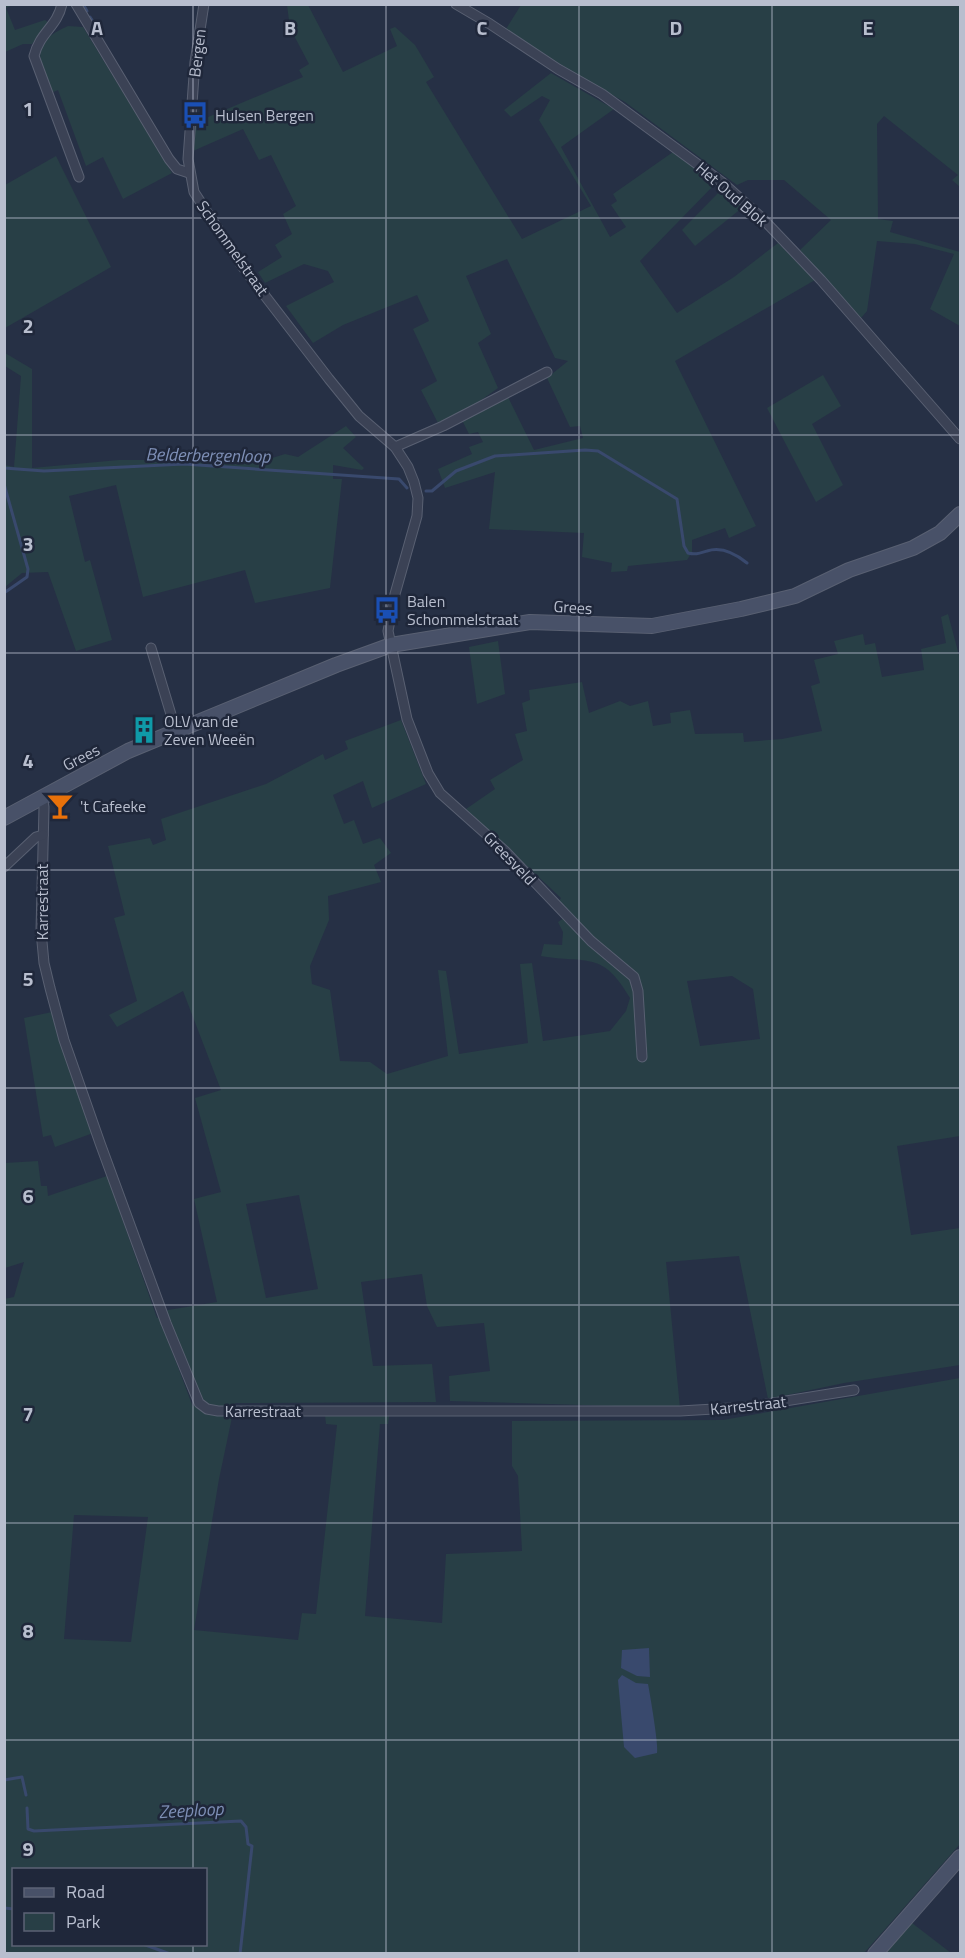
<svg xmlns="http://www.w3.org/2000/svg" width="965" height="1958" font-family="'Titillium Web',sans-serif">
<rect width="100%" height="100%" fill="#263045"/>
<g fill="#283f46" fill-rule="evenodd">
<polygon points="4,5 13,5 6,8 15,30 45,20 50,24 32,44 23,44 5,52"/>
<polygon points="287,5 308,5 343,72 397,46 390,29 395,27 415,45 434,77 426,82 522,239 591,206 539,120 550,100 542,96 511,117 504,110 551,73 614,109 561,147 610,237 626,227 611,205 617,201 613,194 673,152 715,184 640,261 677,313 734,277 778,243 815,280 675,361 756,526 729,538 725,528 692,540 692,552 687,560 628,566 627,571 611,572 612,563 582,557 584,533 489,529 495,472 445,488 438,469 472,454 469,447 483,442 478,432 469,434 462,420 508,397 534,450 583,438 580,426 570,427 547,378 568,361 555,358 507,259 466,276 491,334 478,343 498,388 473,406 438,423 421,390 437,381 413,329 429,321 417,295 343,325 313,343 286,306 334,282 328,271 304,264 265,283 258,272 282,257 275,245 292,234 283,214 296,206 271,155 259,160 243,129 193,151 194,123 303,77 299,70 309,64 290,28"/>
<polygon points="521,5 960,5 960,187 952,180 958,175 884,116 877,124 878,219 893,221 890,232 960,252 960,326 930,309 954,254 915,244 877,241 867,311 861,318 800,250 831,220 784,180 748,180 737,185 625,102 564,68 506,29"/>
<path d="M68,26L83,27L172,173L123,199L103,157L86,166L58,90L51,93C40,58 28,44 68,26Z"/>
<polygon points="56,156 111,267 5,328 5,185"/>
<polygon points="722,189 743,207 695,246 682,230"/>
<polygon points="5,353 32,369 32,468 119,460 211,460 256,463 285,454 298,457 346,426 356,437 343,448 364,468 362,470 333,465 333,479 342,479 330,588 255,603 245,570 143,597 116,485 69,496 85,562 90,560 112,640 76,651 48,572 22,573 5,587 5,465 14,467 21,376 5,366"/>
<polygon points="823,375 841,406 812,424 843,485 816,502 767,408"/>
<path d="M948,614L960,659V1136L897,1146L911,1235L960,1228V1365L844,1383L768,1399L739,1256L666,1262L680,1408L450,1401L449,1376L490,1371L484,1323L437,1327L427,1306L422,1274L361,1282L373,1366L432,1364L436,1402L235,1403L219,1479L194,1630L298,1640L302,1613L316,1614L337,1425L326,1424L325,1415L389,1416L388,1424H380L365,1616L442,1623L446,1554L522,1551L518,1476L512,1466V1421L723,1420L960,1378V1844L864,1953H5L4,1299L14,1297L24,1262L5,1268V1163L38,1161L41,1186H47L48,1196L107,1176L157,1318L168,1310L217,1302L194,1199L221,1192L195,1098L221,1090L183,991L117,1027L109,1015L137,1001L114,918L125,915L108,846L150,838L153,845L166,840L161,819L266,784L323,754L325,760L348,749L345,741L401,720L426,784L372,808L363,781L333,795L344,824L354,820L363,844L380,838L391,853L374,865L381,882L328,896L329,920L310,966L312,984L330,990L340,1061L370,1062L387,1074L448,1056L438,970L446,971L459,1054L528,1043L520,964L532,963L543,1041L610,1031L626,1011L630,998C602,950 588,964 541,956L544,944L562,945L563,932L558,922L567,916L568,910L558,903L561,898L466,809L495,789L490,780L523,760L515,734L527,731L522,703L530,700L529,690L582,682L589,713L620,701L630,706L648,701L653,726L671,723L670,713L690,710L695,734L743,733L744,742L782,739L822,731L811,686L820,683L814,660L838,654L834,641L863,634L865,645L875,643L882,677L924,670L921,649L946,643L941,617ZM732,976L753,989L760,1039L700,1046L687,981ZM299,1195L318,1289L266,1298L246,1204ZM174,1334L198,1395L193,1407L167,1338ZM74,1515L148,1517L131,1642L64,1639ZM14,1870H206V1944H14Z"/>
<polygon points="498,641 505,694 477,704 469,647"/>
<polygon points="52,1012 93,1133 55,1147 51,1135 43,1137 24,1018"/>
<polygon points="912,1923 951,1953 884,1953"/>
</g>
<g fill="#39496d">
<polygon points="649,1648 650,1677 637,1676 621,1668 622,1650"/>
<path d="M622,1675L636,1683L648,1684C650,1694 659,1747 657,1753L635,1758L624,1747L618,1680Z"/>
</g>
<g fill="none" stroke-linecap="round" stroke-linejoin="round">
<g stroke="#39496d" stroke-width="3">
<polyline points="83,4 87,11"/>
<polyline points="90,17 100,32"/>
<polyline points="4,468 44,471 184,464 399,479 407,488"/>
<polyline points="4,484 28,569 27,577 4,593"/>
<path d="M426,491H432L456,471L495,456L585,450L598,451L677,499L684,546L688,553C696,555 700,553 707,551C722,546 736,554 747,563"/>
<polyline points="4,1780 22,1777 26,1795"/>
<polyline points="27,1808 28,1829 34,1831 241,1821 246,1827 248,1844 252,1846 240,1954"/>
<polyline points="4,1908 14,1909"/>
<polyline points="143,1944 170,1954"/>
</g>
<defs>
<g id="street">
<path d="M62,4C57,27 40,32 34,56L79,177"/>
<polyline points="76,4 169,159 177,169 189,173"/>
<polyline points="204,4 195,62 188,159 194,192 242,266 329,379 359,416 395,447 408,467 414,482 418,498 417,516 395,594 388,631 407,719 428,773 440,793 505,851 591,941 634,977 638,991 642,1057"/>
<polyline points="456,4 490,24 558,69 602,94 723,183 762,218 821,280 960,439"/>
<polyline points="395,447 443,426 547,372"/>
<polyline points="151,648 176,731"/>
<polyline points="42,796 44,807 41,931 44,963 50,988 64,1040 100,1143 166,1323 199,1403 207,1409 218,1411 680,1411 748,1407 854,1390"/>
<polyline points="4,867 36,837 43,835"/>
</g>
<g id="secondary">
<polyline points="4,818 128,751 336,665 391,645 530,622 652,626 741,609 795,596 849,570 913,548 940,533 960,514"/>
<polyline points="875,1954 960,1857"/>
</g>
</defs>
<use href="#street" stroke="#596072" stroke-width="11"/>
<use href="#secondary" stroke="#596072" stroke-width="16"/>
<use href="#street" stroke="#3b4255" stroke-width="9"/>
<use href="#secondary" stroke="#485168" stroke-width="14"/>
</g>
<path fill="none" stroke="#b8bece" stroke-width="1.5" stroke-opacity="0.55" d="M193,4V1870M386,4V1954M579,4V1954M772,4V1954M4,218H960M4,435H960M4,653H960M4,870H960M4,1088H960M4,1305H960M4,1523H960M4,1740H960M193,1944V1954"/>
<defs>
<symbol id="bus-bare" viewBox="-9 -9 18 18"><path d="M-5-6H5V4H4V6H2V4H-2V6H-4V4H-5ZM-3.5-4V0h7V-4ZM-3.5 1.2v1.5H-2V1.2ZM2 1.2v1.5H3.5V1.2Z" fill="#1a4fb4" stroke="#1f273a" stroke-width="2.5" paint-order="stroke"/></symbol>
<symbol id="building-bare" viewBox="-9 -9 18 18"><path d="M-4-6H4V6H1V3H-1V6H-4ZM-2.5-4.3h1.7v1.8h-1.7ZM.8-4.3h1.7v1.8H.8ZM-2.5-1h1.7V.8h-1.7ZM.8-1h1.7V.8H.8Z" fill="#0f9aa8" stroke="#1f273a" stroke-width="2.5" paint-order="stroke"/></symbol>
<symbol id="bar-bare" viewBox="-9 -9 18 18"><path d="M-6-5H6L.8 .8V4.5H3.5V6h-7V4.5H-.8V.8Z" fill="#e8710a" stroke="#1f273a" stroke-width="2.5" paint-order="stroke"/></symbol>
</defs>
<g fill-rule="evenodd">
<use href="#bus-bare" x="176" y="96" width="38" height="38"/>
<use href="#bus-bare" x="368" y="591" width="38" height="38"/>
<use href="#building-bare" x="125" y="711" width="38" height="38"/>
<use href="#bar-bare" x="41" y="787" width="38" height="38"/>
</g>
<g text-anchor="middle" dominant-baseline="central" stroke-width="5" stroke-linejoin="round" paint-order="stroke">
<g font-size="16" fill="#b8bece" stroke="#1f273a">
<text transform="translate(197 53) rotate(-83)">Bergen</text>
<text transform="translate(732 194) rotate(41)">Het Oud Blok</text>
<text transform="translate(233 248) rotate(55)">Schommelstraat</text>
<text transform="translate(573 607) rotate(4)">Grees</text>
<text transform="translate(81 757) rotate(-27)">Grees</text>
<text transform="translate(510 858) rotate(46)">Greesveld</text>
<text transform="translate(42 902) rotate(-90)">Karrestraat</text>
<text transform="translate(748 1405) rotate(-6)">Karrestraat</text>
<text x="263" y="1411">Karrestraat</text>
</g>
<g font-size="16" fill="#b8bece" stroke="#1f273a" text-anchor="start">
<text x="215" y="115">Hulsen Bergen</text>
<text x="407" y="601">Balen<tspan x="407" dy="18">Schommelstraat</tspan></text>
<text x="164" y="721">OLV van de<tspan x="164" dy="18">Zeven Weeën</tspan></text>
<text x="80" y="806">'t Cafeeke</text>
</g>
<g font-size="18" font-style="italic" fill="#7e8fb6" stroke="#1f273a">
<text transform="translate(208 455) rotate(1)">Belderbergenloop</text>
<text transform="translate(191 1810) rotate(-3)">Zeeploop</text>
</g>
</g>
<g font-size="20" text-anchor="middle" font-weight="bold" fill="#b8bece" stroke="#1f273a" stroke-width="5" stroke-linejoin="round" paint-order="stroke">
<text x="97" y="35">A</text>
<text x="290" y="35">B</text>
<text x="482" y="35">C</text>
<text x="676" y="35">D</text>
<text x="868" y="35">E</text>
<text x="28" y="116">1</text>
<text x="28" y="333">2</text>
<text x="28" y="551">3</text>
<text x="28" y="768">4</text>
<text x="28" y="986">5</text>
<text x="28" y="1203">6</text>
<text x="28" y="1421">7</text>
<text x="28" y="1638">8</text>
<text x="28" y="1856">9</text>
</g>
<rect width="965" height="1958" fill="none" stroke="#b8bece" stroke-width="12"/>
<rect x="12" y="1868" width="195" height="78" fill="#1f273a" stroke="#5c6375" stroke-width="1.5"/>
<rect x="24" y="1888" width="30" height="9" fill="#485168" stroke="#5c6375" stroke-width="1.5"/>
<text x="66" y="1898" font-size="18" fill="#b8bece">Road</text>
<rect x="24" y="1913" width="30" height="18" fill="#283f46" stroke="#5c6375" stroke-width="1.5"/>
<text x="66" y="1928" font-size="18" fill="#b8bece">Park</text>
</svg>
